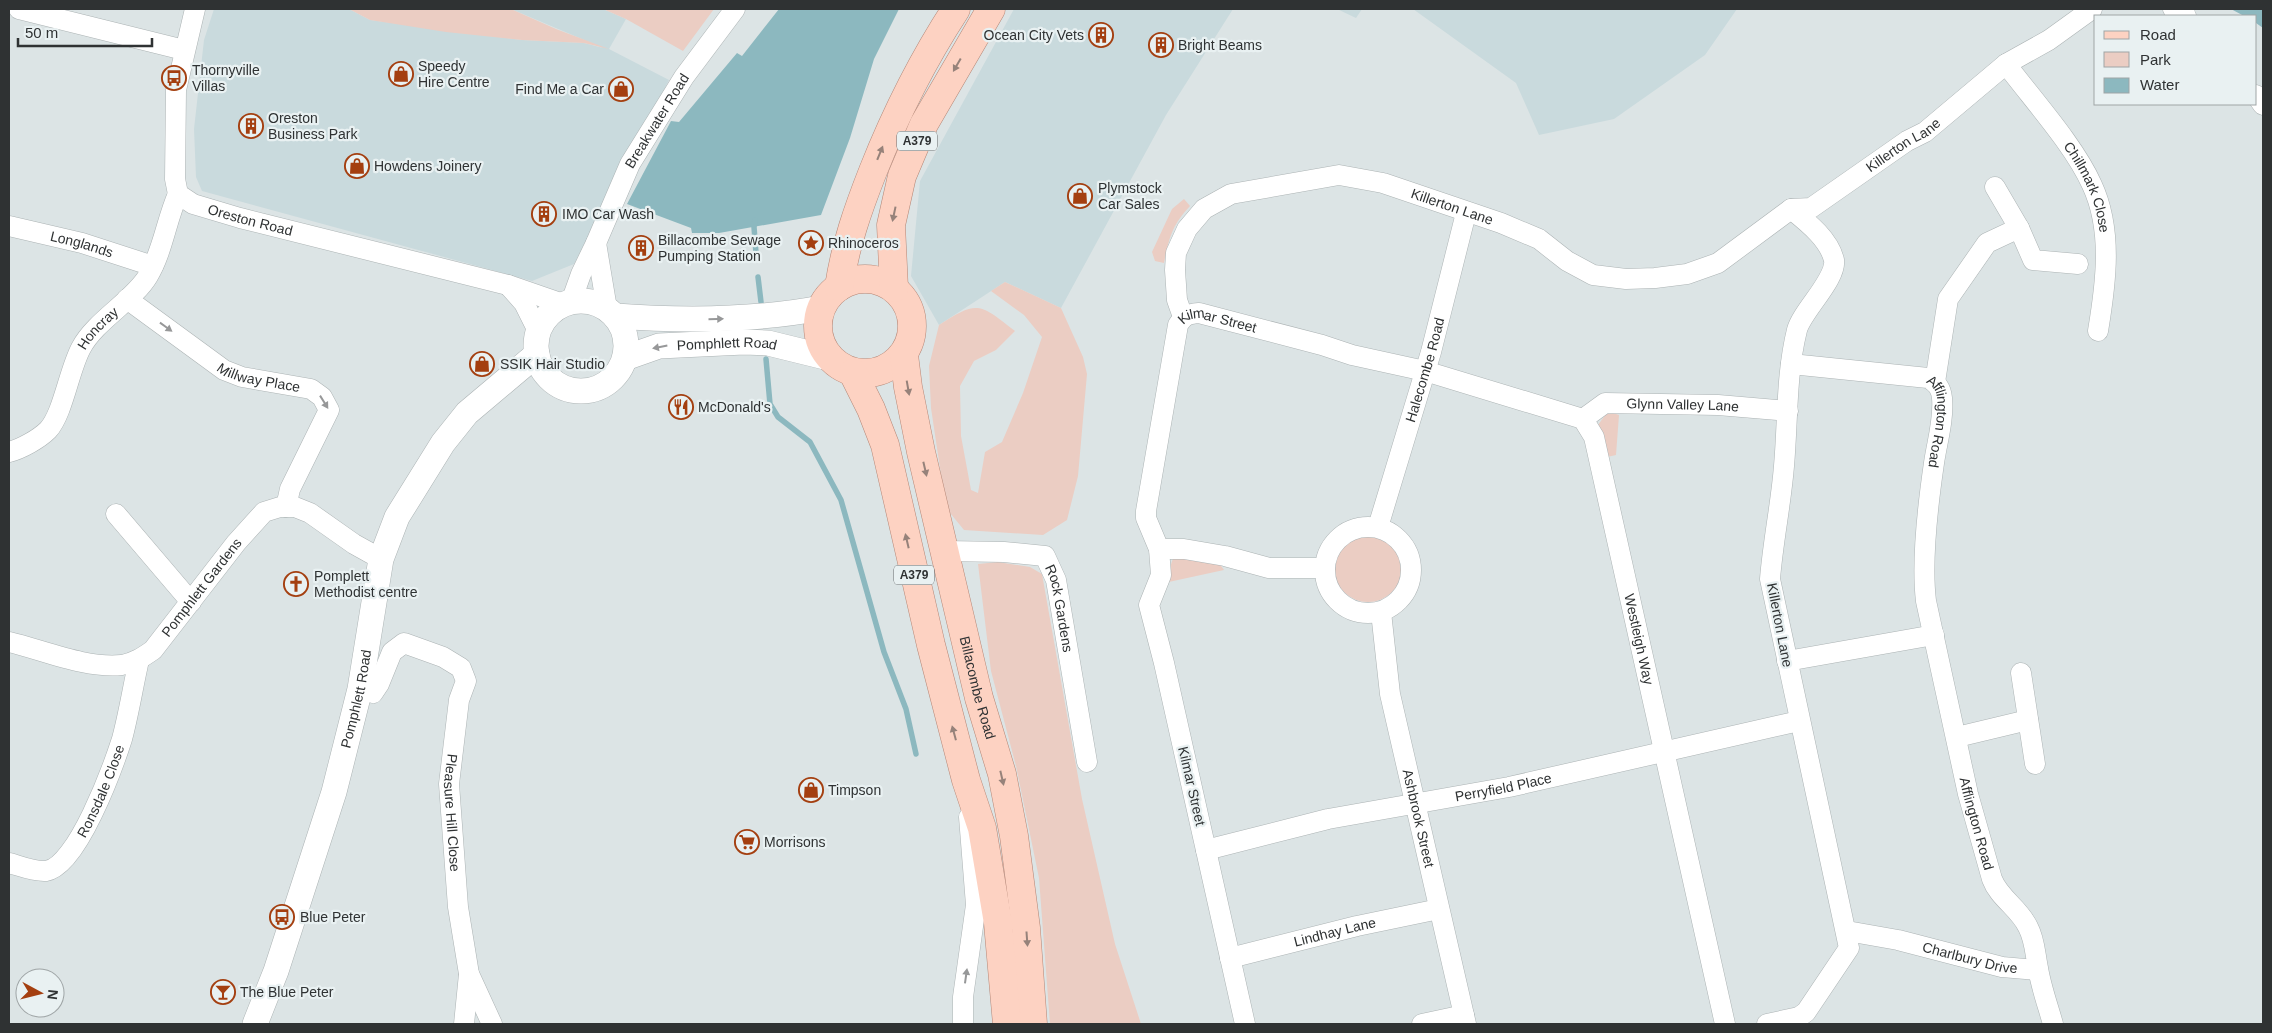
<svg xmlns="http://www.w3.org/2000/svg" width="2272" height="1033" font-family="Arial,sans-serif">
<rect width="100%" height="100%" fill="#dce4e5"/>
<g fill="#c9dadd">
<polygon points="214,9 349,9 370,20 522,40 584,43 603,48 511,9 603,9 626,19 609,49 669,80 574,264 532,281 202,191 196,177 194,129 204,40"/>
<polygon points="1014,9 1233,9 1166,115 1061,308 1005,282 939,325 911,276 920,181"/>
<polygon points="1337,9 1362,9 1356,18"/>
<polygon points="1413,9 1737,9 1705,55 1614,119 1539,135 1516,83"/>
</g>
<g fill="#ebcdc3">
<polygon points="349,9 511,9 556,29 609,49 584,43 522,40 446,32 370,20"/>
<polygon points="603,9 714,9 683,51 626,19"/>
<path d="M1184,199L1190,206C1172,225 1169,238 1164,263L1155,261L1152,252L1172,209Z"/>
<path d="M1005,282L1061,308L1083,357L1087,374L1078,476L1067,520L1043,535L964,530L946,508L931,408L929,366L939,325C978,300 979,303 1015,331L996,350L974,361L960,386L961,436L971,490L978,493L985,452L1002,442L1023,393L1042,337L1024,315L991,291Z"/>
<polygon points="1613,413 1619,415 1616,455 1607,457 1598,425 1606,414"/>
<circle cx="1368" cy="568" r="34"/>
<polygon points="1174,556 1219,563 1224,570 1164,583"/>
<polygon points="998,562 1030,567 1042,574 1082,799 1115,944 1141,1024 1050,1024 1039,878 1016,766 991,671 978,564"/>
</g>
<g fill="#8cb8bf">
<polygon points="779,9 899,9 874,59 850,138 821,215 719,233 692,233 691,228 627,204 671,121 679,122 737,53 742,56"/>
<polygon points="2231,9 2263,9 2263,28 2256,23 2256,16 2244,16"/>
</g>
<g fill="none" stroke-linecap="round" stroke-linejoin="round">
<g stroke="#8cb8bf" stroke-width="5.5">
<polyline points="755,220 754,227 756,253"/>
<polyline points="758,277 761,302"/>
<polyline points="766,359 770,404 778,417 810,442 841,500 884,652 906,709 916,754"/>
</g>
<defs>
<g id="minor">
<polyline points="19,9 184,50"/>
<path id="s1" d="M195,9L176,90L175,179L178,194L193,204L240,218L508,285L563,304"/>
<polyline points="2173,9 2186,16"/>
<path id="s2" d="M2006,64C2033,100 2074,145 2092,185C2113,230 2106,283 2098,331"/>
<polyline points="2256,95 2263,105"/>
<path id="s3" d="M9,226L82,243L153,266"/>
<polyline points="2019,228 2033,260 2078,264"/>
<polyline points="596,243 607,309"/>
<polyline points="508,285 524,303 538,331"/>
<path id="s4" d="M127,299L224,370L242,377L311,389L322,397L329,410L290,489L286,507"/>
<path id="s5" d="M571,302L581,274L596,243L630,164L684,77L735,9"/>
<path id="s6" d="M1183,317L1177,300L1175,270L1176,253L1187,229L1204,209L1231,194L1339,175L1383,183L1501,223L1539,239L1567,261L1593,275L1626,279L1655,278L1687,274L1718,263L1791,209L1811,208L1907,141L1925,132L2006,64L2049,40L2092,9"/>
<path id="s7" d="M1791,364L1928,378C1937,383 1941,388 1942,398C1944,420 1937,442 1934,463C1928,504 1921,560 1926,601L1968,794L1992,879C1999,898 2019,908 2028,927C2035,940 2035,954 2038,968C2041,987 2048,1006 2053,1024"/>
<polyline points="1935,382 1948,299 1987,243 2019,228 1995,187"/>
<path id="s8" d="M1583,419L1605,403L1718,405L1788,411"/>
<path id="s9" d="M9,452C21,449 39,439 48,430C63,414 69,370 81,348C95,321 133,301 148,276C163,251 166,221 178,194"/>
<polyline points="116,514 191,602"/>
<circle cx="1368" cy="570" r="43"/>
<path id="s10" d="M1378,527L1431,352L1466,213"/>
<polyline points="1159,549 1184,549 1225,556 1269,568 1325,568"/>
<path id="s11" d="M945,551L1004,552L1045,556L1056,580L1087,762"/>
<path id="s12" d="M1381,612L1390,694L1466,1024"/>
<path id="s13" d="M9,642C43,650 87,669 122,665C134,663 143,657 153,650L236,543L264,512L280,507H295L310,513L354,544L381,559"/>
<polyline points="1787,661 1934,635"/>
<polyline points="2021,673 2035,764"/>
<path id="s14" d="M360,689L373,693L379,684L392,652L404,643L443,657L461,668L466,681L459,700L449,784L458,907L469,974L492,1024"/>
<polyline points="1957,737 2028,720"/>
<path id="s15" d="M1206,850L1328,819L1509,787L1799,721"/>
<path id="s16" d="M9,863C20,866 34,872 46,871C77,867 113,767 122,739C129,713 133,686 139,660"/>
<path id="s17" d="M1847,931L1898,940L2002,967L2038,970"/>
<path id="s18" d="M1230,958L1357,926L1439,909"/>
<polyline points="464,1024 469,974"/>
<polyline points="963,1024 963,997 976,905 969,817"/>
<path id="s19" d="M1245,1024L1164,663L1149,605L1161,575L1159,549L1146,518V511L1178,325C1184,315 1188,314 1199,313L1322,345L1352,355L1425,371L1583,419L1594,437L1725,1024"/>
<polyline points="1422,1024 1464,1015"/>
<path d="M1767,1024L1799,1017L1806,1012L1849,948L1770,579C1773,541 1781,504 1784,466C1788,421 1786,374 1797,330C1802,311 1837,279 1834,260C1829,239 1807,222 1791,209"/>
</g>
<g id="tertiary">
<circle cx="581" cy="346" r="45"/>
<path d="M615,316C684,321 753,321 821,308"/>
<path id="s20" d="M625,358L659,346L744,342L768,343L829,358"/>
<path id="s21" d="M255,1024L276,971L334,792L360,689L381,559L397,517L443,443L467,413L537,354"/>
</g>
<g id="primary">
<circle cx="865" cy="326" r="47"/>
<path d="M839,287C845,246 858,209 873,171C896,113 922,61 956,9"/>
<polyline points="894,288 891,225 902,176 924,124 991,9"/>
<path id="s22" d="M904,355L908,387L921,452L979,698L1002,774L1014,836L1026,928L1033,1024"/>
<polyline points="853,373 871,409 885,445 931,645 966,780 982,828 998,923 1007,1024"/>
</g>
</defs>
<use href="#minor" stroke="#acb3b4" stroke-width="21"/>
<use href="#tertiary" stroke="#acb3b4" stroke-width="26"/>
<use href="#primary" stroke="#b48676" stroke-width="29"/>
<use href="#minor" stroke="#fff" stroke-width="20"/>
<use href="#tertiary" stroke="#fff" stroke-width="25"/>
<use href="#primary" stroke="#fdd2c2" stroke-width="28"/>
</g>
<defs><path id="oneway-solid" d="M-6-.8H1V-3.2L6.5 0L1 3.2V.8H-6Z" transform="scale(1.25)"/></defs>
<g fill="#96827a">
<use href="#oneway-solid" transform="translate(957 65) rotate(120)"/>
<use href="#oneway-solid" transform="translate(880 153) rotate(-68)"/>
<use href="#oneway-solid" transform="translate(894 214) rotate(102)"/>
<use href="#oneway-solid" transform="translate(908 388) rotate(80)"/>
<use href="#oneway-solid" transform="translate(925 469) rotate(77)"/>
<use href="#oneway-solid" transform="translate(907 541) rotate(-103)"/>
<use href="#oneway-solid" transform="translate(954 733) rotate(-105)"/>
<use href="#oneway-solid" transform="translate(1002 778) rotate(77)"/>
<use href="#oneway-solid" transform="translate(1027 939) rotate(86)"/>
</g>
<g fill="#979899">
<use href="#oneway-solid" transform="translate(716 319) rotate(-1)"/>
<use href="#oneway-solid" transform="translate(166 327) rotate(36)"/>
<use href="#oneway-solid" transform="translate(660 347) rotate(169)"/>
<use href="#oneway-solid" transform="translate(324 402) rotate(58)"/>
<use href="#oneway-solid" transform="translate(966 976) rotate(-82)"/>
</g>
<defs>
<symbol id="building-ring" viewBox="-11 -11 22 22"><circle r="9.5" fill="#e9f1f2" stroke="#a43f10" stroke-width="1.5"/><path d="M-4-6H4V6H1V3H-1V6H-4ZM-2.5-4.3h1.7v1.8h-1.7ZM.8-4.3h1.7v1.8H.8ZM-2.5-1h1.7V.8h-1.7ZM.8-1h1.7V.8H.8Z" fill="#a43f10"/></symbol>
<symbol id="shop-ring" viewBox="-11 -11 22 22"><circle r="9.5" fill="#e9f1f2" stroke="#a43f10" stroke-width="1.5"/><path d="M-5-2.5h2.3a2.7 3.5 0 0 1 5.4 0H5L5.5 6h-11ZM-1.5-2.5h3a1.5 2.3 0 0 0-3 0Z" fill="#a43f10"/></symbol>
<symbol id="bus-ring" viewBox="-11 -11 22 22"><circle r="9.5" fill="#e9f1f2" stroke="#a43f10" stroke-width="1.5"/><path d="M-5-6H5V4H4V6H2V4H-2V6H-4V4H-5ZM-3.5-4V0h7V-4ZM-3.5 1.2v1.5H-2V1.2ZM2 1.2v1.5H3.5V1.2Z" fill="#a43f10"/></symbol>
<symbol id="sight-ring" viewBox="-11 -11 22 22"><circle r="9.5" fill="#e9f1f2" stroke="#a43f10" stroke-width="1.5"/><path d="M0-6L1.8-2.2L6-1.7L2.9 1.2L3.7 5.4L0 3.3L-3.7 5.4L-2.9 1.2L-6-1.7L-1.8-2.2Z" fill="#a43f10"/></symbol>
<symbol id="restaurant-ring" viewBox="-11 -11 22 22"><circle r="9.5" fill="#e9f1f2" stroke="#a43f10" stroke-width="1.5"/><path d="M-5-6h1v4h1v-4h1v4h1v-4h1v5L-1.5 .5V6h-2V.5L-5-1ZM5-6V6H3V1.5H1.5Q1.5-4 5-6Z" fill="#a43f10"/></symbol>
<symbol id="church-ring" viewBox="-11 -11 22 22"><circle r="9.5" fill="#e9f1f2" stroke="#a43f10" stroke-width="1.5"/><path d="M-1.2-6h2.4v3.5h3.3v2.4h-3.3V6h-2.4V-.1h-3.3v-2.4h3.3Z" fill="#a43f10"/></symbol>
<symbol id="supermarket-ring" viewBox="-11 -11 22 22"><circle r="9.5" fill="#e9f1f2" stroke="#a43f10" stroke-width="1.5"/><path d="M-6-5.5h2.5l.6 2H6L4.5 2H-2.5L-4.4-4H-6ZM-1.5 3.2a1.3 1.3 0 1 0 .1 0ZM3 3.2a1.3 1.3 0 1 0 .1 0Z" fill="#a43f10"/></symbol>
<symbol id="bar-ring" viewBox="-11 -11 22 22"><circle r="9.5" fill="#e9f1f2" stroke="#a43f10" stroke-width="1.5"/><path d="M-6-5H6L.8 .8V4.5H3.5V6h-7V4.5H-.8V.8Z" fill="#a43f10"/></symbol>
</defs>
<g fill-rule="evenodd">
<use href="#building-ring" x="1087" y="21" width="28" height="28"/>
<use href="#building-ring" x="1147" y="31" width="28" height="28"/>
<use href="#shop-ring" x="387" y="60" width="28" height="28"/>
<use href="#bus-ring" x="160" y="64" width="28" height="28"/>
<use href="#shop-ring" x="607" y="75" width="28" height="28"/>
<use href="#building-ring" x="237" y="112" width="28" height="28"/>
<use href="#shop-ring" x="343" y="152" width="28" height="28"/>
<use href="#shop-ring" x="1066" y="182" width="28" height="28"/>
<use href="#building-ring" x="530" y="200" width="28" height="28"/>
<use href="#sight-ring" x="797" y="229" width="28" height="28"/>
<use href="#building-ring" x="627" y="234" width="28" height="28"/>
<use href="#shop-ring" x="468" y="350" width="28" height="28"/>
<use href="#restaurant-ring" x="667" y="393" width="28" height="28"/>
<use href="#church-ring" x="282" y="570" width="28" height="28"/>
<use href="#shop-ring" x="797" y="776" width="28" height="28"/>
<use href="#supermarket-ring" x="733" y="828" width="28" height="28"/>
<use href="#bus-ring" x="268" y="903" width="28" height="28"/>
<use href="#bar-ring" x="209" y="978" width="28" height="28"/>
</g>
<g text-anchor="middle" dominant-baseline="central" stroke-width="4.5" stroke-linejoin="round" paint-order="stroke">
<g fill="#e9f1f2" stroke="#676b6c" stroke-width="1">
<rect x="897" y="131.5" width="40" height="19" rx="4"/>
<rect x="894" y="565.5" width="40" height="19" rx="4"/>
</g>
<g font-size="12" font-weight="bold" fill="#2f3233">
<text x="917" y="141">A379</text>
<text x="914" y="575">A379</text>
</g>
<g font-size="14" fill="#2f3233" stroke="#e9f1f2" text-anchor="start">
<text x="1084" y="35" text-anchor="end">Ocean City Vets</text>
<text x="1178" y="45">Bright Beams</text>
<text x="418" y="66">Speedy<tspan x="418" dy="16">Hire Centre</tspan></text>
<text x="192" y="70">Thornyville<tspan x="192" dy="16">Villas</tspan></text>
<text x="604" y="89" text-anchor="end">Find Me a Car</text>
<text x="268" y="118">Oreston<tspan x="268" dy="16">Business Park</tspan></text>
<text x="374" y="166">Howdens Joinery</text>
<text x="1098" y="188">Plymstock<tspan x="1098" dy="16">Car Sales</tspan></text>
<text x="562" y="214">IMO Car Wash</text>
<text x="658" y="240">Billacombe Sewage<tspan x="658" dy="16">Pumping Station</tspan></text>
<text x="828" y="243">Rhinoceros</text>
<text x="500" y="364">SSIK Hair Studio</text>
<text x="698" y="407">McDonald's</text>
<text x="314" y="576">Pomplett<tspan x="314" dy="16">Methodist centre</tspan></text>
<text x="828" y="790">Timpson</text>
<text x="764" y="842">Morrisons</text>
<text x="300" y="917">Blue Peter</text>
<text x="240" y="992">The Blue Peter</text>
</g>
<g font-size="14" fill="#2f3233" stroke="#e9f1f2">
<text stroke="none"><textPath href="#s5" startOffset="201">Breakwater Road</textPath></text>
<text stroke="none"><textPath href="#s6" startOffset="884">Killerton Lane</textPath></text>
<text stroke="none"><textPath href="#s2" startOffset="149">Chillmark Close</textPath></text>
<text stroke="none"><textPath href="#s6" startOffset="376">Killerton Lane</textPath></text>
<text stroke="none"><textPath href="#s1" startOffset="265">Oreston Road</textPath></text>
<text stroke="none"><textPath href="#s3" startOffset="75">Longlands</textPath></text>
<text stroke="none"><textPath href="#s19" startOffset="762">Kilmar Street</textPath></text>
<text stroke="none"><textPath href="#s9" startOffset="160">Honcray</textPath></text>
<text stroke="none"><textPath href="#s20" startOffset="104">Pomphlett Road</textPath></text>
<text stroke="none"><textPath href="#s10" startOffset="164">Halecombe Road</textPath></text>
<text stroke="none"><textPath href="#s4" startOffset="156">Millway Place</textPath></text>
<text stroke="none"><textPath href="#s8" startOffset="105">Glynn Valley Lane</textPath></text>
<text stroke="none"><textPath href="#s7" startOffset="186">Afflington Road</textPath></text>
<text stroke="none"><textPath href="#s13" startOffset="230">Pomphlett Gardens</textPath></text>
<text stroke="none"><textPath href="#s11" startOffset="155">Rock Gardens</textPath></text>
<text transform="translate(1780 625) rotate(79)">Killerton Lane</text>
<text stroke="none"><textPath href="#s19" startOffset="1370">Westleigh Way</textPath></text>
<text stroke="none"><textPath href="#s22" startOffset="341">Billacombe Road</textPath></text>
<text stroke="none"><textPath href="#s21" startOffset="341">Pomphlett Road</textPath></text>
<text transform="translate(1192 786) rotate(77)">Kilmar Street</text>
<text stroke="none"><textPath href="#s15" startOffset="304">Perryfield Place</textPath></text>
<text stroke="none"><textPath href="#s16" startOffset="138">Ronsdale Close</textPath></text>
<text stroke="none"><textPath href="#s14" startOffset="284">Pleasure Hill Close</textPath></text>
<text stroke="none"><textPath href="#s12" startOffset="210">Ashbrook Street</textPath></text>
<text stroke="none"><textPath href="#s7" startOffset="596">Afflington Road</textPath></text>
<text stroke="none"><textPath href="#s18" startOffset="108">Lindhay Lane</textPath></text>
<text stroke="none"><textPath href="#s17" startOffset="126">Charlbury Drive</textPath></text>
</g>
</g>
<rect width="2272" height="1033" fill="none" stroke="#2f3233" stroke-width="20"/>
<rect x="2094" y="15" width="162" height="90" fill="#e9f1f2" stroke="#9fa5a6"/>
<rect x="2104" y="31" width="25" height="8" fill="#fdd2c2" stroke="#9fa5a6"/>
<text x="2140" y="40" font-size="15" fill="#2f3233">Road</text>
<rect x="2104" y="52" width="25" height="15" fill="#ebcdc3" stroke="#9fa5a6"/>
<text x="2140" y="65" font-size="15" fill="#2f3233">Park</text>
<rect x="2104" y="78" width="25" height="15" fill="#8cb8bf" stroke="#9fa5a6"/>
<text x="2140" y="90" font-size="15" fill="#2f3233">Water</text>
<g transform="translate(40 993) rotate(97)"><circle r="24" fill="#e9f1f2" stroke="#9fa5a6"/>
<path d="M0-4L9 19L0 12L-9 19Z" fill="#a43f10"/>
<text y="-8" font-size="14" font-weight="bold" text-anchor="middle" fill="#2f3233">N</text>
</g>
<path d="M18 38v8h134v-8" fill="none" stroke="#2f3233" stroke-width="2.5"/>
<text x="25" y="38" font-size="15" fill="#2f3233" stroke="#e9f1f2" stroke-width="4" paint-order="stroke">50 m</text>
</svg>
